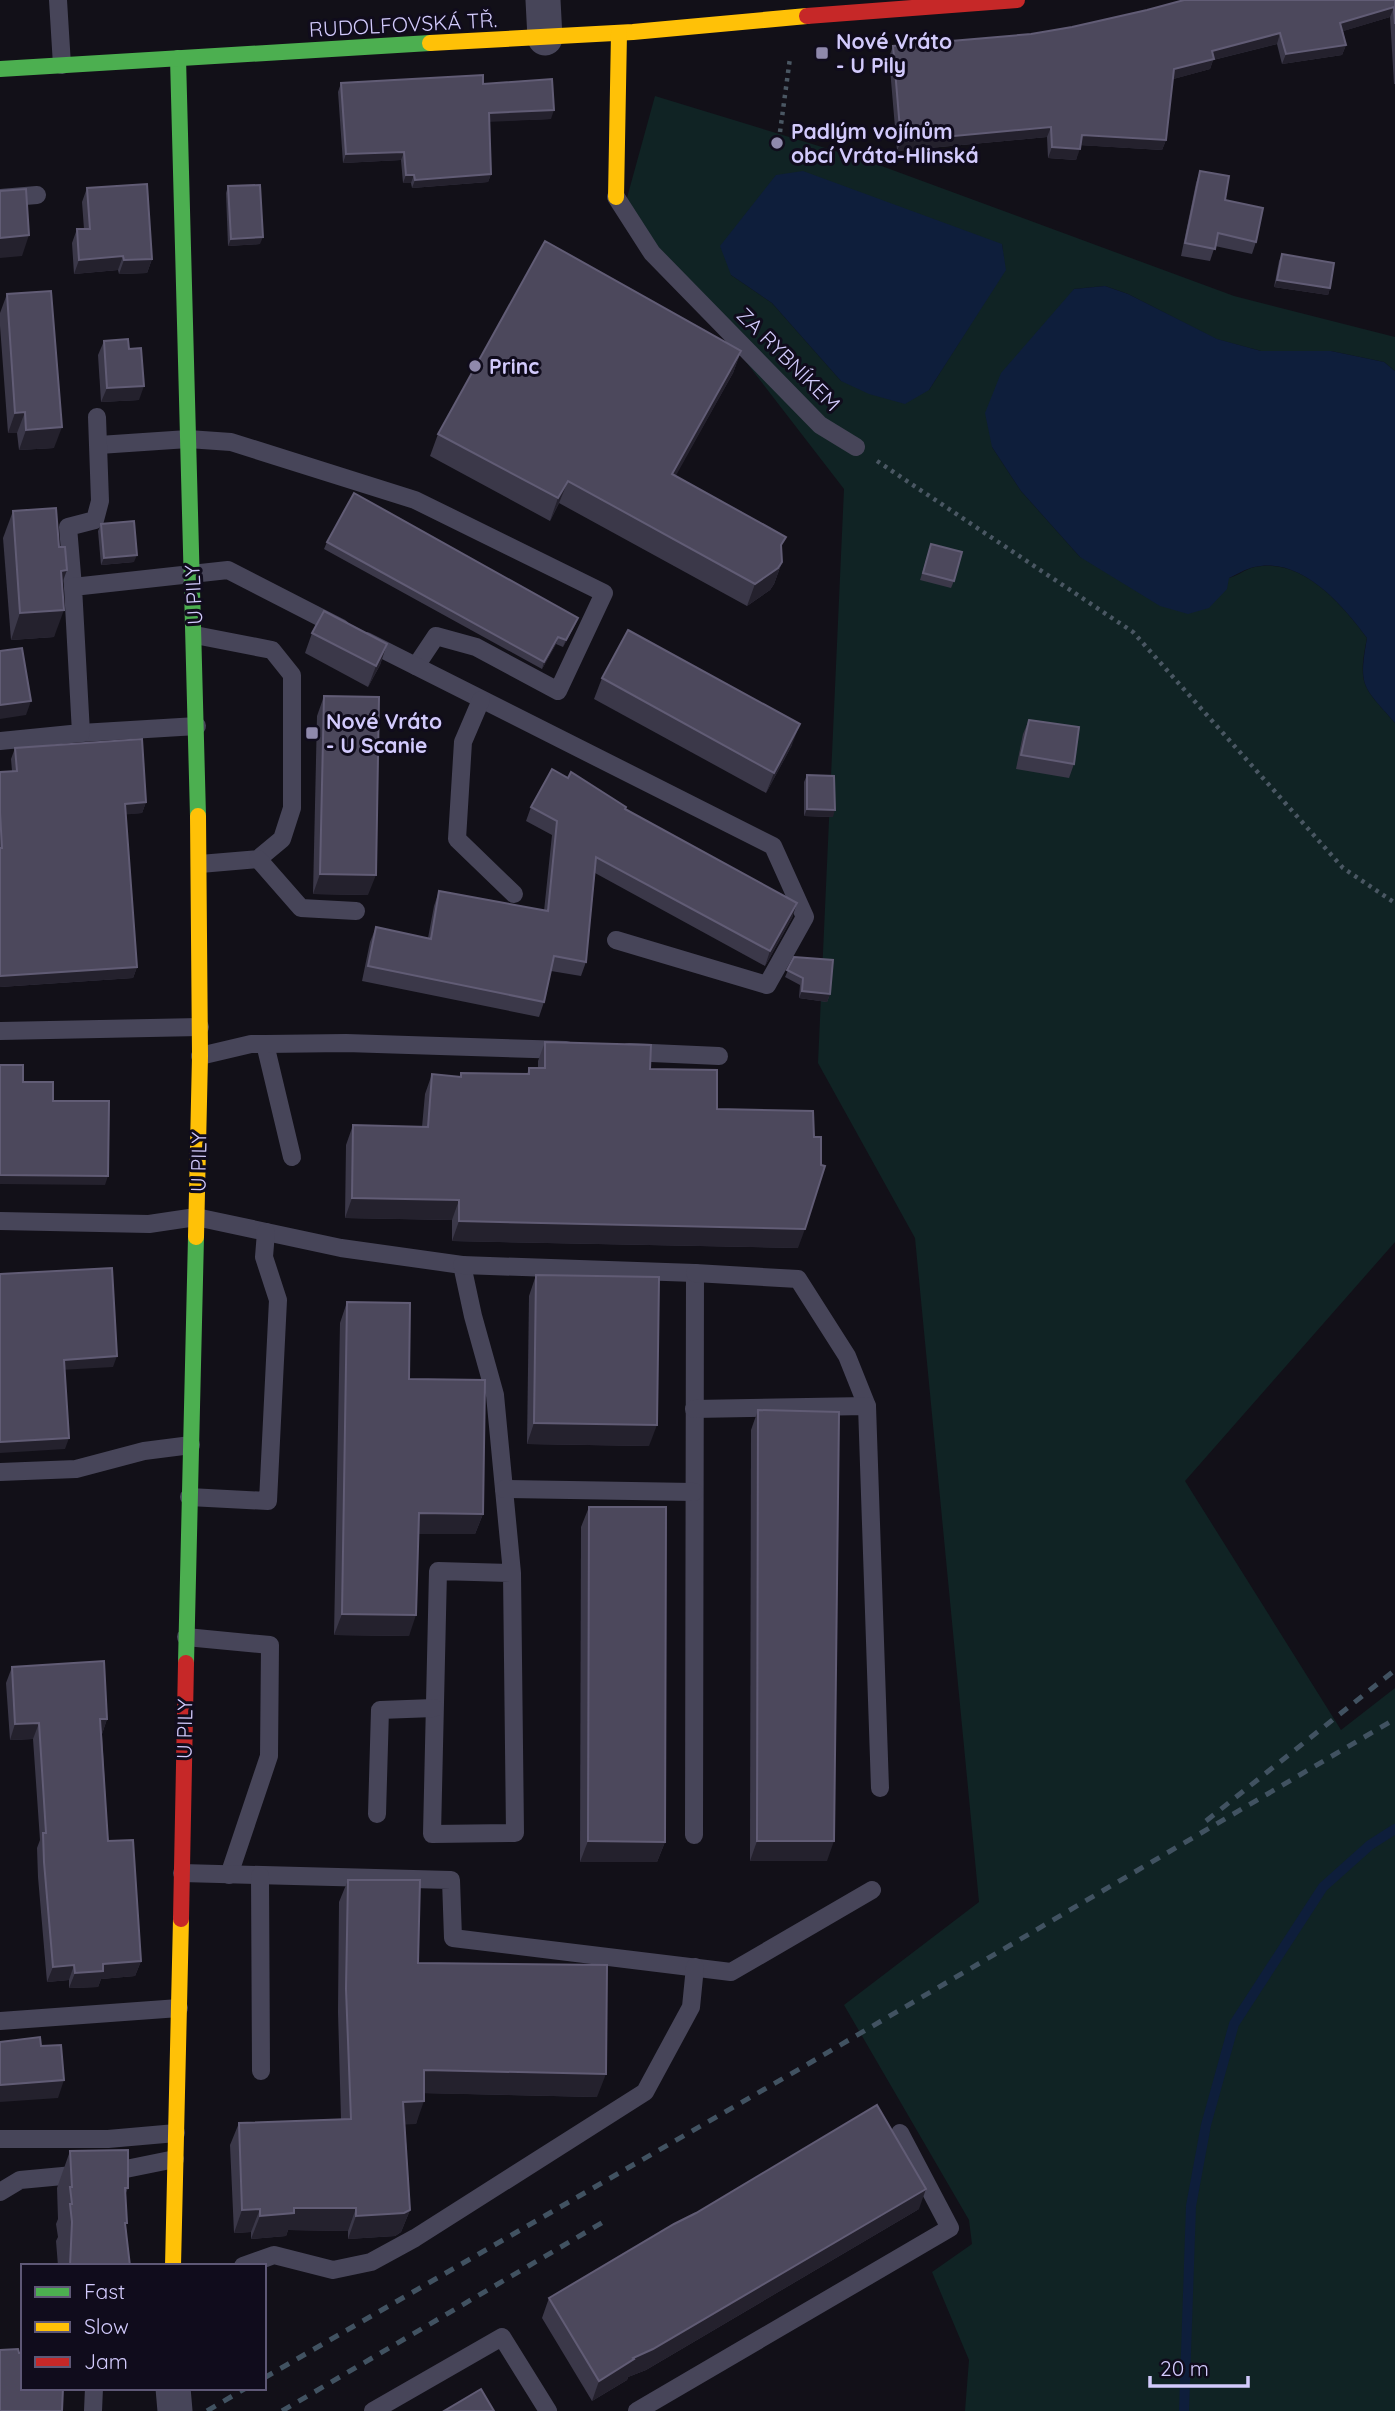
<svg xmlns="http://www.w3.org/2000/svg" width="1395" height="2411" font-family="Quicksand,sans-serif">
<rect width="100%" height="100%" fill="#121018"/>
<path fill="#102324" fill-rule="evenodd" d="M655,96L868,161L1234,296L1395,337V371L1384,362L1331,351H1261L1216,339L1128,294L1105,286L1074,289L992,447L1021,491L1080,557C1128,564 1176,574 1225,578C1235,579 1244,569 1255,567C1302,557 1342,604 1367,638C1357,687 1364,687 1395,723V1242L1185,1481L1341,1730L1395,1688V2411H965L969,2360L932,2272L972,2244L969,2220L844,2005L979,1902L915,1238L818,1063L844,489L625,205ZM1002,244L1005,270L929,390L841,381L772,303L731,275Z"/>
<g fill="#0e1e3b">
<polygon points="803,171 1002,244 1006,270 929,390 905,404 869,394 841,381 772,303 731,275 720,246 776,175"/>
<path d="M1105,286L1128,294L1217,339L1261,351H1331L1384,362L1395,371V723C1363,686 1358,688 1367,638C1342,604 1301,556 1254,567C1245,569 1236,575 1229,578L1227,589L1209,608L1188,614L1160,606L1080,557L1021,491L992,447L985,413L1001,373L1074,289Z"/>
</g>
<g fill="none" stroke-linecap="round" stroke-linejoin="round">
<polyline stroke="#0e1e3b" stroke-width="10" points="1184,2411 1191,2206 1206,2125 1234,2024 1323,1887 1370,1845 1395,1829"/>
<g stroke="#4a5763" stroke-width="4.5" stroke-dasharray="3.5 5" stroke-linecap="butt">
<polyline points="780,132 790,58"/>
<polyline points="877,461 1133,632 1343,868 1395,903"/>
</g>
<g stroke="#474559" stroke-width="18">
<polyline points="58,0 62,65"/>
<polyline points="616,197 652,253 820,425 856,447"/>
<polyline points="0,198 37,195"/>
<polyline points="99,445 188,439 231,442 415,500 604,593 558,691 476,647 436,636 416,666"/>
<polyline points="73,587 68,527 95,520 100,501 97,417"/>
<polyline points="195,635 272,650 292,675 292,808 282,839 258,859 200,864"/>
<polyline points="366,641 773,846 805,917 767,985 616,940"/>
<polyline points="481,700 463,742 457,839 514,894"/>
<polyline points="81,733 197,726"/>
<polyline points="0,741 81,733 73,587 228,570 341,628"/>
<polyline points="258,859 301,908 356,911"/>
<polyline points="0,1031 200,1027"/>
<polyline points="265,1044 292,1157"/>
<polyline points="629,1052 719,1056"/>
<polyline points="200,1056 251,1044 265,1044 346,1043 566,1050"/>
<polyline points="0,1221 149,1224 196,1217 341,1248 462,1265 473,1316 495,1395 512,1573 515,1833 432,1834 438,1571 512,1573"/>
<polyline points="462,1265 695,1273 694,1835"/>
<polyline points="695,1273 798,1279 847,1356 867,1406"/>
<polyline points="694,1409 867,1406 880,1788"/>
<polyline points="0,1472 76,1469 144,1451 191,1445"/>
<polyline points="504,1489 694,1492"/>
<polyline points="189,1497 268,1501 278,1300 264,1257 266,1232"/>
<polyline points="186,1637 270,1645 269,1756 229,1875"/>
<polyline points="377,1814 380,1710 434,1708"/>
<polyline points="182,1873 451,1880 453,1938 731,1972 872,1890"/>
<polyline points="260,1876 261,2071"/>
<polyline points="0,2021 179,2008"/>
<polyline points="0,2139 108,2139 176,2133"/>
<polyline points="0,2192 20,2180 116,2171 175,2159"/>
<polyline points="243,2266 274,2255 333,2270 371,2262 415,2238 645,2092 691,2007 695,1967"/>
<polyline points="93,2411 94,2388"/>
<polyline points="373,2411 502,2337 548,2411"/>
<polyline points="637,2411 950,2228 900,2133"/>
</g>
<g stroke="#474559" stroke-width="35">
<polyline points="543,0 545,38"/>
<polyline points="173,2388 175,2411"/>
</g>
<g stroke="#4caf50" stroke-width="16">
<polyline points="178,58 198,816"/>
<polyline points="0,69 430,43"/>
<polyline points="186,1663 196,1237"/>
</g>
<g stroke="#ffc107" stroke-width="16">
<polyline points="430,43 633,32 807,16"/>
<polyline points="616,197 619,33"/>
<polyline points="196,1237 200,1056 198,816"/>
<polyline points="173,2266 181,1919"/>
</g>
<g stroke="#c62828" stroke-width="16">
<polyline points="807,16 1017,0"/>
<polyline points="181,1919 186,1663"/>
</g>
<g stroke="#415261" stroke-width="5" stroke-dasharray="10 9" stroke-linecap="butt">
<polyline points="1206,1821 1395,1670"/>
<polyline points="264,2378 808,2064 1395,1719"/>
<polyline points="207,2411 246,2388"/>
<polyline points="282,2411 605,2221"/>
</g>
</g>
<g fill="#3b3849">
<polygon points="1395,0 1395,84 1394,84 1390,17 1343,31 1346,45 1342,55 1282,64 1277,44 1213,60 1210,69 1173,79 1166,140 1162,150 1080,145 1076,160 1048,158 1047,137 897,151 889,57 893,46 1031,34 1072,27 1147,10"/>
<polygon points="341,83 483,84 551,119 489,121 491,174 488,182 412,188 411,183 403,183 401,160 343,163 338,92"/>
<polygon points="1200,171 1225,200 1256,242 1252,254 1215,246 1210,261 1181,256 1196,183"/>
<polygon points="228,186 260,244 228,246 226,193"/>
<polygon points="87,188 152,259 147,273 119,274 118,270 74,274 72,243 77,229 84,229 82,202"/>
<polygon points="1282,254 1330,288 1328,295 1274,287 1279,261"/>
<polygon points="7,294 54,448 19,450 17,433 8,433 0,326 0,313"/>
<polygon points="104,341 129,349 139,400 101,402 98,355"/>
<polygon points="741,351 733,373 675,476 782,550 782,562 774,584 770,590 747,606 559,503 550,521 430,456 438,434"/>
<polygon points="13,511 62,583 54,637 11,640 3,538"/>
<polygon points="101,524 134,562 101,565 98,531"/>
<polygon points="327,542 578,618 575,625 563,647 556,644 542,669 324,549"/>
<polygon points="931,544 954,581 951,588 920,580"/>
<polygon points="312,633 387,644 380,665 368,687 305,653"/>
<polygon points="602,678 792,745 766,793 594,699"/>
<polygon points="324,696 368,895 313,894 317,716"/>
<polygon points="1029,720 1074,764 1069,778 1016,769 1023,734"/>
<polygon points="15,748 146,802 142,813 126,814 137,967 133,978 0,987 0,772 12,771 11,759"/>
<polygon points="807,775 833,817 804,816 804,782"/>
<polygon points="531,807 625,810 797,903 792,918 765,966 595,873 586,962 581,976 551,971 544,1002 539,1017 362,981 370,942 376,927 428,938 434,906 439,891 544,911 552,835 526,821"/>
<polygon points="794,957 830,994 827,1002 799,998 800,985 785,977"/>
<polygon points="545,1042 650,1069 717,1109 798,1248 452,1241 452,1220 345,1218 346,1145 353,1125 422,1127 425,1094 432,1074 460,1077 461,1073 527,1074 529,1068 538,1068 538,1061"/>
<polygon points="536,1275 649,1446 527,1444 529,1296"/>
<polygon points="347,1302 409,1379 483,1514 475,1534 418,1534 409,1636 334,1635 340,1323"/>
<polygon points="758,1410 827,1861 750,1861 751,1430"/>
<polygon points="589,1507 665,1842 657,1862 580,1862 581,1527"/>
<polygon points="12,1667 107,1719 102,1734 108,1841 141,1961 135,1976 101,1979 98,1987 69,1988 69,1980 47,1982 38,1877 37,1848 40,1840 33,1739 10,1740 6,1683"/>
<polygon points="348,1880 418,1963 597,2097 424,2093 416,2124 405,2124 410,2210 401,2232 395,2236 348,2239 348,2231 288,2230 286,2236 251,2239 251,2232 234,2233 230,2145 239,2123 341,2119 338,2012 339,1902"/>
<polygon points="70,2151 128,2188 126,2193 126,2227 130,2266 58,2266 56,2241 58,2237 56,2224 58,2219 57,2188"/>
<polygon points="919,2209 646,2370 628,2377 627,2380 592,2401 542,2318 549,2298"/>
</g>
<g fill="#24212d">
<polygon points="1394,7 1390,17 1337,33 1340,23"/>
<polygon points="1280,33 1277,44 1213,60 1210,69 1170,80 1174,69 1212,51"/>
<polygon points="1346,45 1342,55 1282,64 1286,54"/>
<polygon points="554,110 551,119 486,122 489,113"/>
<polygon points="1051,127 1047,137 897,151 901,141"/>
<polygon points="1082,135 1166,140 1162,150 1078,145"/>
<polygon points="1052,147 1080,149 1076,160 1048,158"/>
<polygon points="404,152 401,160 343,163 346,154"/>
<polygon points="491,174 488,182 412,188 415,180"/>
<polygon points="406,175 414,175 411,183 403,183"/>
<polygon points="29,235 22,256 0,258 0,238"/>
<polygon points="263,237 260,244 228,246 231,239"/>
<polygon points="123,256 118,270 74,274 79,260"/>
<polygon points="152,259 147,273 119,274 124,260"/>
<polygon points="1277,280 1330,288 1328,295 1274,287"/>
<polygon points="741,351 733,373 664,497 672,474"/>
<polygon points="144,386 139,400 101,402 107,388"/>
<polygon points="25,412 17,433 8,433 15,413"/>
<polygon points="62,427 54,448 19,450 26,430"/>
<polygon points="568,481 559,503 550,521 558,498"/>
<polygon points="137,555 134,562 101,565 104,558"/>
<polygon points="782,562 774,584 770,590 747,606 755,584"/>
<polygon points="67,570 57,597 61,571"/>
<polygon points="64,610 54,637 11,640 20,613"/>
<polygon points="578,618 575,625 563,647 566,640"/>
<polygon points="558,637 556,644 542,669 544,662"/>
<polygon points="387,644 380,665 368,687 376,666"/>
<polygon points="31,701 26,715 0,719 0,705"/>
<polygon points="800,724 792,745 766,793 774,773"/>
<polygon points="146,802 142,813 121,815 125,804"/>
<polygon points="807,809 835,810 833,817 804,816"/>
<polygon points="320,874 376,875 368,895 313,894"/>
<polygon points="797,903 792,918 765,966 770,951"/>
<polygon points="137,967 133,978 0,987 0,976"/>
<polygon points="802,991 830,994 827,1002 799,998"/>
<polygon points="0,1175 108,1176 105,1185 0,1184"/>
<polygon points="352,1198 459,1200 452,1220 345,1218"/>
<polygon points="459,1221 805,1229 798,1248 452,1241"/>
<polygon points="117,1356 113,1367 60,1370 64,1360"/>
<polygon points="534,1423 657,1425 649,1446 527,1444"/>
<polygon points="69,1438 65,1449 0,1453 0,1442"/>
<polygon points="419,1513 483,1514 475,1534 412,1534"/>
<polygon points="342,1614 416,1615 409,1636 334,1635"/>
<polygon points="100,1719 107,1719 102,1734"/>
<polygon points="39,1723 33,1739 10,1740 15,1724"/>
<polygon points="588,1841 665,1842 657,1862 580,1862"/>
<polygon points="757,1841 834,1841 827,1861 750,1861"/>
<polygon points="141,1961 135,1976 101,1979 98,1987 69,1988 75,1973 103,1964"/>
<polygon points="74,1965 69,1980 47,1982 53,1967"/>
<polygon points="424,2070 606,2074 597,2097 415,2093"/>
<polygon points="64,2080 58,2098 0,2102 0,2085"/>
<polygon points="424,2101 416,2124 395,2125 403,2102"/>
<polygon points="926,2189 919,2209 646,2370 628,2377 627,2380 592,2401 599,2381 633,2358"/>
<polygon points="294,2208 356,2208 348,2231 288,2230 286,2236 251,2239 260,2216"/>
<polygon points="260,2209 251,2232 234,2233 242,2210"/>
<polygon points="410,2210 401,2232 395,2236 348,2239 356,2216"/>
</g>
<g fill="#4c485c" stroke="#615c75" stroke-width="2">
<polygon points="1184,0 1395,0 1395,24 1394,7 1340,23 1346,45 1286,54 1280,33 1212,51 1214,59 1174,69 1166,140 1082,135 1080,149 1052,147 1051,127 901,141 893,46 1031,34 1072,27 1147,10"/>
<polygon points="483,75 483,84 552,79 554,110 489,113 491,174 415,180 414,175 406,175 404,152 346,154 341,83"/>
<polygon points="1200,171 1229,176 1225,200 1263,208 1256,242 1218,233 1215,249 1185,243"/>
<polygon points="147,184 152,259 124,260 123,256 79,260 77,229 90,229 87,188"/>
<polygon points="260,185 263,237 231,239 228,186"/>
<polygon points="26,189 29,235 0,238 0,191"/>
<polygon points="545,241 741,351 672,474 786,537 781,545 782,562 778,568 755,584 568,481 558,498 438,434"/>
<polygon points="1282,254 1334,263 1330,288 1277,280"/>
<polygon points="51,291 62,427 26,430 25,412 15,413 7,294"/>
<polygon points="128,339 129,349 141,348 144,386 107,388 104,341"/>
<polygon points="354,493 578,618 566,640 558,637 544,662 327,542"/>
<polygon points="56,508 59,547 65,547 67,570 61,571 64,610 20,613 13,511"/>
<polygon points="134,521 137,555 104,558 101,524"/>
<polygon points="931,544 962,552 954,581 923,573"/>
<polygon points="324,611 387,644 376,666 312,633"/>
<polygon points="628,630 800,724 774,773 602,678"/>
<polygon points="22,648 31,701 0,705 0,651"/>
<polygon points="324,696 379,697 376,875 320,874"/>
<polygon points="1029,720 1079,727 1074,764 1021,755"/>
<polygon points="142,739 146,802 125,804 137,967 0,976 0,848 2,848 0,812 0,772 17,771 15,748"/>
<polygon points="552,769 568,778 571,772 626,807 625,809 797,903 770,951 596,857 586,962 554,956 544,1002 368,966 376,927 431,939 439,891 548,911 557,821 531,807"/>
<polygon points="807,775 834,776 835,810 807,809"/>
<polygon points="794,957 833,960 830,994 802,991 803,978 787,970"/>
<polygon points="545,1042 651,1045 650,1069 717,1070 717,1109 813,1111 814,1137 821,1137 821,1165 825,1166 805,1229 459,1221 459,1200 352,1198 353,1125 428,1127 432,1074 461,1077 461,1073 529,1074 529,1068 545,1068"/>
<polygon points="0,1065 23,1065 23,1082 53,1082 53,1101 109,1101 108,1176 0,1175"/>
<polygon points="112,1268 117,1356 64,1360 69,1438 0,1442 0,1274"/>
<polygon points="536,1275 659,1277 657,1425 534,1423"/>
<polygon points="347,1302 410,1303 409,1379 485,1380 483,1514 419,1513 416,1615 342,1614"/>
<polygon points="758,1410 839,1412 834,1841 757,1841"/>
<polygon points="589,1507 666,1507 665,1842 588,1841"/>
<polygon points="104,1661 107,1719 100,1719 108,1841 133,1840 141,1961 103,1964 103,1971 75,1973 74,1965 53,1967 44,1862 43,1833 46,1833 39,1723 15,1724 12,1667"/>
<polygon points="348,1880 420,1880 418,1963 607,1965 606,2074 424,2070 424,2101 403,2102 410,2210 404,2213 356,2216 356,2208 294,2208 294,2213 260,2216 260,2209 242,2210 239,2123 351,2119 346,1989"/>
<polygon points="40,2037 41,2046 61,2045 64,2080 0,2085 0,2042"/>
<polygon points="877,2105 926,2189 653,2349 633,2358 634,2359 599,2381 549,2298 674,2224 696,2213"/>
<polygon points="128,2150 128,2188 125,2188 127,2223 125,2223 130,2266 70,2266 72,2222 70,2204 72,2204 70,2187 72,2187 70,2151"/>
<polygon points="18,2349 19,2353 23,2353 23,2388 63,2388 62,2411 0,2411 0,2350"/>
<polygon points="481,2389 494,2411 444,2411"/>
</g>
<g fill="#8f89ac" stroke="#100c1c" stroke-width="2.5">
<rect x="815" y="46" width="14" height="14" rx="3.5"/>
<circle cx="777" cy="143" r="7"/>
<circle cx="475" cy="366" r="7"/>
<rect x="305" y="726" width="14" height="14" rx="3.5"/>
</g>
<g text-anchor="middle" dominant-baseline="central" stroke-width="6" stroke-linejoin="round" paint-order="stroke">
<g font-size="21" fill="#d2cafc" stroke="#100c1c">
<text transform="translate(403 24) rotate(-3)">RUDOLFOVSKÁ TŘ.</text>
<text transform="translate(789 359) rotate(45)">ZA RYBNÍKEM</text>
<text transform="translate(193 595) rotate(-93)">U PILY</text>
<text transform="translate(198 1162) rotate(-89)">U PILY</text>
<text transform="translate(184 1729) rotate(-89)">U PILY</text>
</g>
<g font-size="21" font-weight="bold" fill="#d2cafc" stroke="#100c1c" text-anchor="start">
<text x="836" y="41">Nové Vráto<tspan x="836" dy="24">- U Pily</tspan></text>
<text x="791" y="131">Padlým vojínům<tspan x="791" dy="24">obcí Vráta-Hlinská</tspan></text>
<text x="489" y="366">Princ</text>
<text x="326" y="721">Nové Vráto<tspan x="326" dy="24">- U Scanie</tspan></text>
</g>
</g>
<rect x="21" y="2264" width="245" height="126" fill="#100c1c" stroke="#5e5876" stroke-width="2"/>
<rect x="35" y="2287" width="35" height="10" fill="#4caf50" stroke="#5e5876" stroke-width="2"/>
<text x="84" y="2299" font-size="21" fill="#d2cafc">Fast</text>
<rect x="35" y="2322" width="35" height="10" fill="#ffc107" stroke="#5e5876" stroke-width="2"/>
<text x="84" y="2334" font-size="21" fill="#d2cafc">Slow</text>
<rect x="35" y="2357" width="35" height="10" fill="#c62828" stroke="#5e5876" stroke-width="2"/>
<text x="84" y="2369" font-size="21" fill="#d2cafc">Jam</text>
<path d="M1150 2376v10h98v-10" fill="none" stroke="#d2cafc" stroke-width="3.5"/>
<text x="1160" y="2376" font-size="21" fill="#d2cafc" stroke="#100c1c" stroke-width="5" paint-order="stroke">20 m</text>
</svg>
